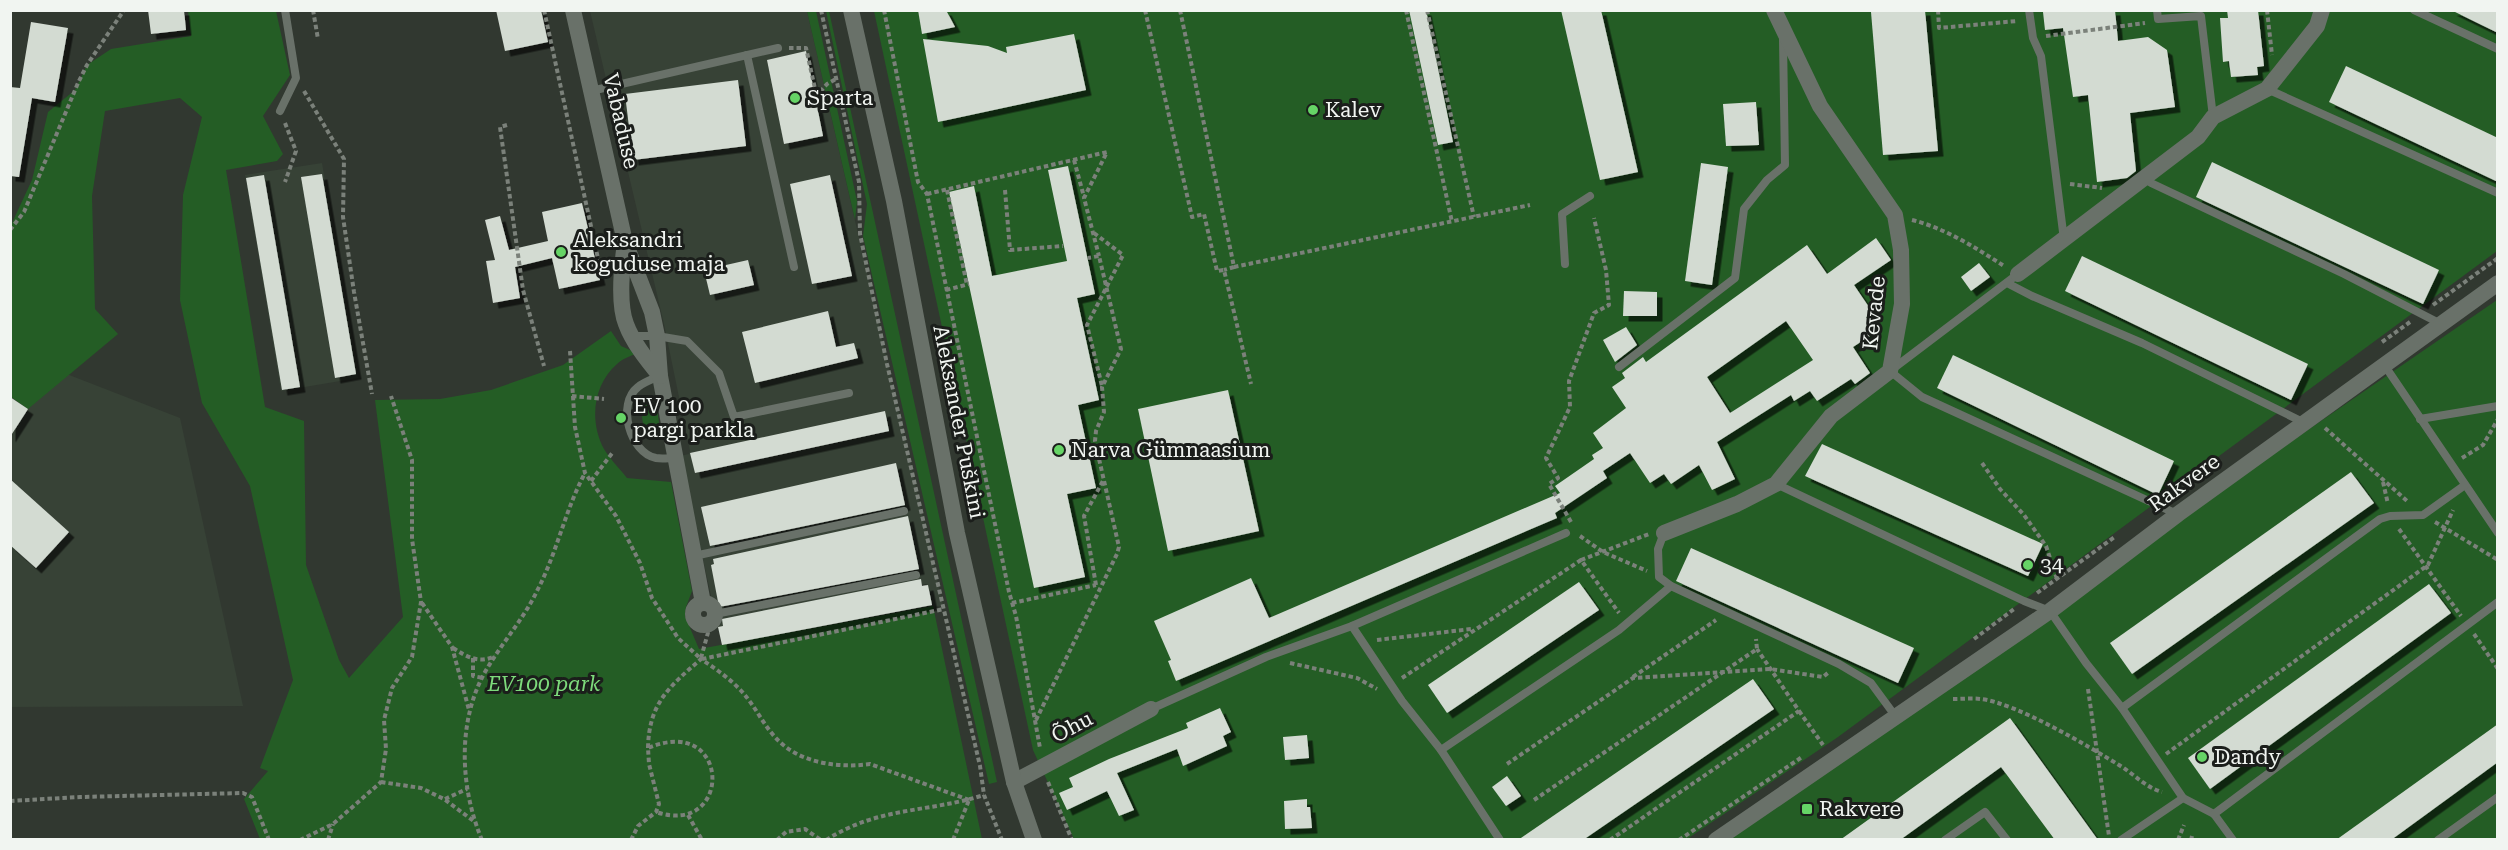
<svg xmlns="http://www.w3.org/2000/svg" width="2508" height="850" font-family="'Roboto Serif',serif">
<defs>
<filter id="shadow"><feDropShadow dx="5.5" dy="5.5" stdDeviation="0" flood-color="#0009"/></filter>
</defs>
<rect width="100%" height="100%" fill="#313830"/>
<g fill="#374236">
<polygon points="590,11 807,11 943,605 722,645 680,456 689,454 690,451 664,324"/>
<polygon points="322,163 358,378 281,391 245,175"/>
<polygon points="10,352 180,418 243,706 11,707"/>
</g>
<g fill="#245d25">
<path d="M188,11H276L290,75L263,116L283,154L277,161L226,170L265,407L304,421L306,565L339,660L349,678L403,617L375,400L440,399L491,390L563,365L611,331L621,346L637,353C631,356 622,359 617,364C593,385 589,421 604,449C610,459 620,469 627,478L671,482L692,591L686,607L685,616L699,649L933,606L982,839H260L244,799L268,771L260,768L293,680L250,486L202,403L180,300L183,195L202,117L180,98L105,111L92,196L95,309L118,334L28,409L11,397V225L32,180L48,112L75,90L87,65L111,49L191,36Z"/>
<polygon points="807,11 816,11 857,201 855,220"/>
<polygon points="826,11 829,11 997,782 989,784 863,236 867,204"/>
<polygon points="874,11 2497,11 2497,251 1838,737 1687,839 1074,839 1033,750"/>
<polygon points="2497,300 2497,839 1712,839"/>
<path d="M645,399H653L656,402L661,436L657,439C640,429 640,417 645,399Z"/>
</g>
<g fill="#d3dbd2" fill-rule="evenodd" filter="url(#shadow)">
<polygon points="148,10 184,10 186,30 151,34"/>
<polygon points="496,10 541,10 548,42 505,51"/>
<polygon points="918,10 946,10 955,27 922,34"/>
<polygon points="1409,10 1426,10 1453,142 1438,145"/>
<polygon points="1561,10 1601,10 1638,172 1600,180"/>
<polygon points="1925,10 1938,151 1883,155 1871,12"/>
<polygon points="2060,10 2115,10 2118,41 2148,37 2167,50 2175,107 2130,113 2136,171 2127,178 2097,182 2088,95 2073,97 2063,28 2045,30 2043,12"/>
<polygon points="2227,10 2258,10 2264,66 2257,67 2258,75 2231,77 2229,61 2223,62 2220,18 2228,18"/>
<polygon points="2451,10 2498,10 2498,33"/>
<polygon points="31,22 68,28 55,102 32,98 19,177 10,176 10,87 20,88"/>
<polygon points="1074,34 1086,90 938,122 923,39 988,46 1007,53 1006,47"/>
<polygon points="806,51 823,136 784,144 767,60"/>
<polygon points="2346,66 2498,138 2498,182 2329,102"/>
<polygon points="738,80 746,146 633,160 625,94"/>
<polygon points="1756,102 1759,145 1726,146 1723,104"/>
<polygon points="2212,162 2439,270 2423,304 2196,197"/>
<polygon points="1701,163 1728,167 1712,285 1685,281"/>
<polygon points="1068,166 1095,294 1077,298 1099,400 1078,405 1096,488 1067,494 1085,577 1034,588 949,192 974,186 992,276 1067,261 1048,170"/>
<polygon points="322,174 356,374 335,378 301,177"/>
<polygon points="264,175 300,387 282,390 246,178"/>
<polygon points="830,175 852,276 812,284 790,184"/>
<polygon points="582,203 600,280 559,289 552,258 515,267 520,298 493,303 486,261 495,260 485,220 500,216 509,250 548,241 542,212"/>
<path d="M1876,238L1891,260L1854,285L1873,313L1866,317L1876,332L1853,347L1870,373L1855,384L1851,379L1817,401L1810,391L1794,401L1791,395L1717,442L1735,479L1712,490L1699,465L1671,484L1664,474L1650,483L1630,453L1603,471L1607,478L1555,513L1557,518L1176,681L1168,661L1171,660L1154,621L1251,578L1269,618L1560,493L1555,486L1594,459L1592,455L1603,448L1593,433L1626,408L1612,387L1625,378L1622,373L1643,357L1646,362L1807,245L1827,274ZM1786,321L1813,360L1730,413L1707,377Z"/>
<polygon points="2082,256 2308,364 2291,400 2065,291"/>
<polygon points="748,260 754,285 710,295 704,270"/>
<polygon points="1979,263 1990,277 1971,291 1961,277"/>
<polygon points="1624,291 1657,292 1657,316 1623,316"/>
<polygon points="828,311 836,347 854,343 858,358 755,383 742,332"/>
<polygon points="1626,327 1637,345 1615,362 1603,340"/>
<polygon points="1953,355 2174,461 2158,495 1937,388"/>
<polygon points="1228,390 1259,531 1168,551 1138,409"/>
<polygon points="10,397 28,409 10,437"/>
<polygon points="885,411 889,431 695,473 690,453"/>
<polygon points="1822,444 2043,544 2028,576 1805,476"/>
<polygon points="896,463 905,505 710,546 701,507"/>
<polygon points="2351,472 2374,503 2132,674 2110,643"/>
<polygon points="10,479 69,532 36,568 10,545"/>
<polygon points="908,516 919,569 719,607 711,565 714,564 713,559"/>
<polygon points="1691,548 1914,648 1898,683 1676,581"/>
<polygon points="921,579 922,586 928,585 932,605 722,645 718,627 723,626 722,619"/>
<polygon points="1579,582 1599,610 1447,713 1428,685"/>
<polygon points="2429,584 2451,613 2210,789 2188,758"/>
<polygon points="1753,679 1774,709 1583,840 1518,840"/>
<polygon points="1220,708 1231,732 1223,736 1227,746 1183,766 1177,749 1117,773 1134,810 1119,816 1107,791 1067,810 1059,793 1073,787 1069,778 1109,759 1188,728 1186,723"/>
<polygon points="2010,718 2098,840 2055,840 2001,767 1900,840 1840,840"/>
<polygon points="2498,724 2498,762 2391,840 2336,840"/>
<polygon points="1307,735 1309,758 1285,760 1283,737"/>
<polygon points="1507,776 1521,796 1506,806 1492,787"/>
<polygon points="1307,799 1307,807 1310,807 1312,828 1285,829 1284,801"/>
</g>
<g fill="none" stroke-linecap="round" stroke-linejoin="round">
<g stroke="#7b817a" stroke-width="4" stroke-dasharray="4.5 3" stroke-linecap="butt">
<polyline points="313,10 318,39"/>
<polyline points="544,10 602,277"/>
<polyline points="821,10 859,182 860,234 887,364 980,766 984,795 1002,840"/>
<polyline points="884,10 918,182 927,194 1009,592 1016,616 1040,748"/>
<polyline points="1145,10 1192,217 1204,214 1217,271 1224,270 1251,384"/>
<polyline points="1180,10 1232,257 1234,267 1224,270"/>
<polyline points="1406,10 1452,222"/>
<polyline points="1427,10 1474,217"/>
<polyline points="1938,10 1939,28 2017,21"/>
<polyline points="2267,10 2272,55"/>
<polyline points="2046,36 2145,23"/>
<polyline points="789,48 806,48 816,93 820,92 827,84 836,79"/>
<polyline points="304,91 344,159 343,217 354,292 372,394"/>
<polyline points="285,123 296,151 285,182"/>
<polyline points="507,125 500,127 523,290 544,366"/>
<polyline points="1074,160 1084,197"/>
<polyline points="2070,184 2102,188"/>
<polyline points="947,190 967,285"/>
<polyline points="1005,190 1010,250 1063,246"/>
<polyline points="927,194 1107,152 1084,198 1099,256"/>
<path d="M1912,220C1945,228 1976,248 2004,266"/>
<polyline points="10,230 24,212 78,83 87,65 124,10"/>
<polyline points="1094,233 1123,255 1087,325 1102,386"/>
<polyline points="1234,267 1530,205"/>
<polyline points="946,290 969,284"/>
<polyline points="2433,305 2498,258"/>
<polyline points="2382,342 2410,322"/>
<polyline points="570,351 575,427 585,473 616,516 640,563 652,598 678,638 701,659"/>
<polyline points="572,396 604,399"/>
<polyline points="2325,428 2407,501"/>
<polyline points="2462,458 2483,445 2498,419"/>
<polyline points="1982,463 2000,489 2024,515 2046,546 2057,579"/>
<polyline points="591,481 613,452"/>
<polyline points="2383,482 2388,504"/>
<polyline points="1571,522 1549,484 1558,478 1546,458 1570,407 1569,381 1594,313 1609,305 1606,270 1594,218"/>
<polyline points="2435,522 2498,560"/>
<polyline points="2399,529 2461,616"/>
<polyline points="1580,536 1603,552 1647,571"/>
<polyline points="1581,560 1649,534"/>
<polyline points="1096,585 1084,516 1104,479"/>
<polyline points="2037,593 2116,536"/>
<polyline points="422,603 452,647 469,710"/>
<polyline points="1012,603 1096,585"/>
<polyline points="2474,634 2498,669"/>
<polyline points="1974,639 2014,609"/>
<polyline points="1377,640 1471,629"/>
<path d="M453,648C467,657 479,664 495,656"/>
<polyline points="473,658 473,676 483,678"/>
<polyline points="701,658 709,629"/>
<polyline points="702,659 944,609"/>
<polyline points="1290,663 1357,678 1377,689"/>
<polyline points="1633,677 1716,620"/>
<polyline points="1402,678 1581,560 1619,613"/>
<polyline points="2088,689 2109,836"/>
<path d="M1953,699C1962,699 1972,698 1981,699C2016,703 2088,746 2119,765C2134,774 2145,787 2162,792"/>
<polyline points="1799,711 1823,745"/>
<polyline points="1036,720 1117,554 1119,547 1095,441 1096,431 1104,412 1102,387 1121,349 1099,256 1088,258"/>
<path d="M648,748C649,703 669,687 701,659C716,669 732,680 744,694C757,709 766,730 781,743C804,764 841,768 870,764L969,800"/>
<polyline points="2166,754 2428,565 2453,510"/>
<polyline points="1507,764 1633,678 1770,669 1823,677 1829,672"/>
<polyline points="381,782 421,788 444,799 475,822"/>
<polyline points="1048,782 1072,840"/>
<polyline points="445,799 467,789"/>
<polyline points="1534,800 1757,649 1756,639"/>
<polyline points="10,801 80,797 243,793 252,797 269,840"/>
<polyline points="688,815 702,840"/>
<polyline points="300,840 333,824 381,782 386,749 384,720 392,688 412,657 421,602 412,539 412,460 391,396"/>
<polyline points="328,840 333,824"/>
<path d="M482,840C460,788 457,722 485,672C501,644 523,620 537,591C557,553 565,510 585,473"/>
<path d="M631,840L638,826L656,812L659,804L649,764L648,748C732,713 733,838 656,812"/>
<polyline points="777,840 786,832 805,829 821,840"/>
<path d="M826,840C880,806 927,813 984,795"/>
<polyline points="953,840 969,800"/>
<polyline points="1610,840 1799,711 1757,649"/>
<polyline points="1679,840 1802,757"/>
<polyline points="2178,840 2184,825"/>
<polyline points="2191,840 2192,836"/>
</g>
<g stroke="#697169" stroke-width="8">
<polyline points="2029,10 2033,38 2041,56 2064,240"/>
<polyline points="2157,10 2158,19 2201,16 2213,117"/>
<polyline points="2414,10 2498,49"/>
<polyline points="747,55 794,267"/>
<polyline points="2267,89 2498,193"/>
<polyline points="591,91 778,48"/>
<polyline points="280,111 296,78 285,10"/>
<polyline points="2151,183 2344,274 2441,324"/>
<polyline points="1565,264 1562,214 1590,196"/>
<polyline points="2018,274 1890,371 1922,397 2177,514"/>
<polyline points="2007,283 2032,296 2142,343 2305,423"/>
<polyline points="631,336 657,336 687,341 719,373 734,417 849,393"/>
<polyline points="2385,366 2498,533"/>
<polyline points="1619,367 1735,278 1744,209 1767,180 1785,165 1783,40"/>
<path d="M660,376C653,379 644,382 638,387C616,404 630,453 656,458C662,459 669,458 675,458"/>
<polyline points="2420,419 2498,406"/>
<polyline points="1776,484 2024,601 2050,611 2086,663 2122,708 2183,798 2214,814 2233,840"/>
<polyline points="1664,533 1658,549 1659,577 1671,586 1839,664 1871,683 1896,717"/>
<polyline points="694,556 904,511"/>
<polyline points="715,614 916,575"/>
<polyline points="1352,626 1402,701 1441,750 1500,840"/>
<polyline points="2122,708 2380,519 2390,516 2423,515 2465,485"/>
<polyline points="1151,709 1266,657 1352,626 1566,533"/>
<polyline points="1441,750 1619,630 1671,586"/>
<polyline points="2214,814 2498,602"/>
<polyline points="1945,840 1985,812 2007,840"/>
<polyline points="2121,840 2183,798"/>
<polyline points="2438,840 2498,797"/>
</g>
<g stroke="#697169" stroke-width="16">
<polyline points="573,10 625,242 652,312 657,336 660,376 703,603"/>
<path d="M625,243C622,264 618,304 626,324C633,343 647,360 660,376"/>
<polyline points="2018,274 2198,137 2213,117 2267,89 2317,26 2322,10"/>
<polyline points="1664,533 1737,504 1776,484 1831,416 1890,371 1902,304 1901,250 1895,215 1820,106 1774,10"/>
<circle cx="704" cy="614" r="11"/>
<polyline points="1014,782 1151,709"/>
</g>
<polyline stroke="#697169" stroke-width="16" points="1716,840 2050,611 2178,514 2498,283"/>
<polyline stroke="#697169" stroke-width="16" points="851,10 894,201 957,533 1014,782 1034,840"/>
</g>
<g fill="#66d466" stroke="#1b1e1b" stroke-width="2">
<circle cx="795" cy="98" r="6"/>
<circle cx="1313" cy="110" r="6"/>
<circle cx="561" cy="252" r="6"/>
<circle cx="621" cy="418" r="6"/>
<circle cx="1059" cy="450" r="6"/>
<circle cx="2028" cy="565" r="6"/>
<circle cx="2202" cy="757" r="6"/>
<rect x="1801" y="803" width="12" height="12" rx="3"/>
</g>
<g text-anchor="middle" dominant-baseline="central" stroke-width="6" stroke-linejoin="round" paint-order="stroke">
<g font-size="21" fill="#f1f5f1" stroke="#1b1e1b" text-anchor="start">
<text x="807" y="98">Sparta</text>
<text x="1325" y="110">Kalev</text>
<text x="573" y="240">Aleksandri<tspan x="573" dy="24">koguduse maja</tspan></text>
<text x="633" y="406">EV 100<tspan x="633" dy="24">pargi parkla</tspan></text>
<text x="1071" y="450">Narva Gümnaasium</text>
<text x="2040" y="565">34</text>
<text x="2214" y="757">Dandy</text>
<text x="1819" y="809">Rakvere</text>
</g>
<g font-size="21" fill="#f1f5f1" stroke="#1b1e1b">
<text transform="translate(621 121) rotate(77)">Vabaduse</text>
<text transform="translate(1874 313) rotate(-84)">Kevade</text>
<text transform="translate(959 422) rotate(79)">Aleksander Puškini</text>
<text transform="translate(2184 483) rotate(-36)">Rakvere</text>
<text transform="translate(1072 727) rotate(-28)">Õhu</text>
</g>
<g font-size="21" font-style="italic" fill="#7dda7b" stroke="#1b1e1b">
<text x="544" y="684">EV100 park</text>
</g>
</g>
<rect width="2508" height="850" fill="none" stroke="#f1f5f1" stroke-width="24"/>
</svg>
